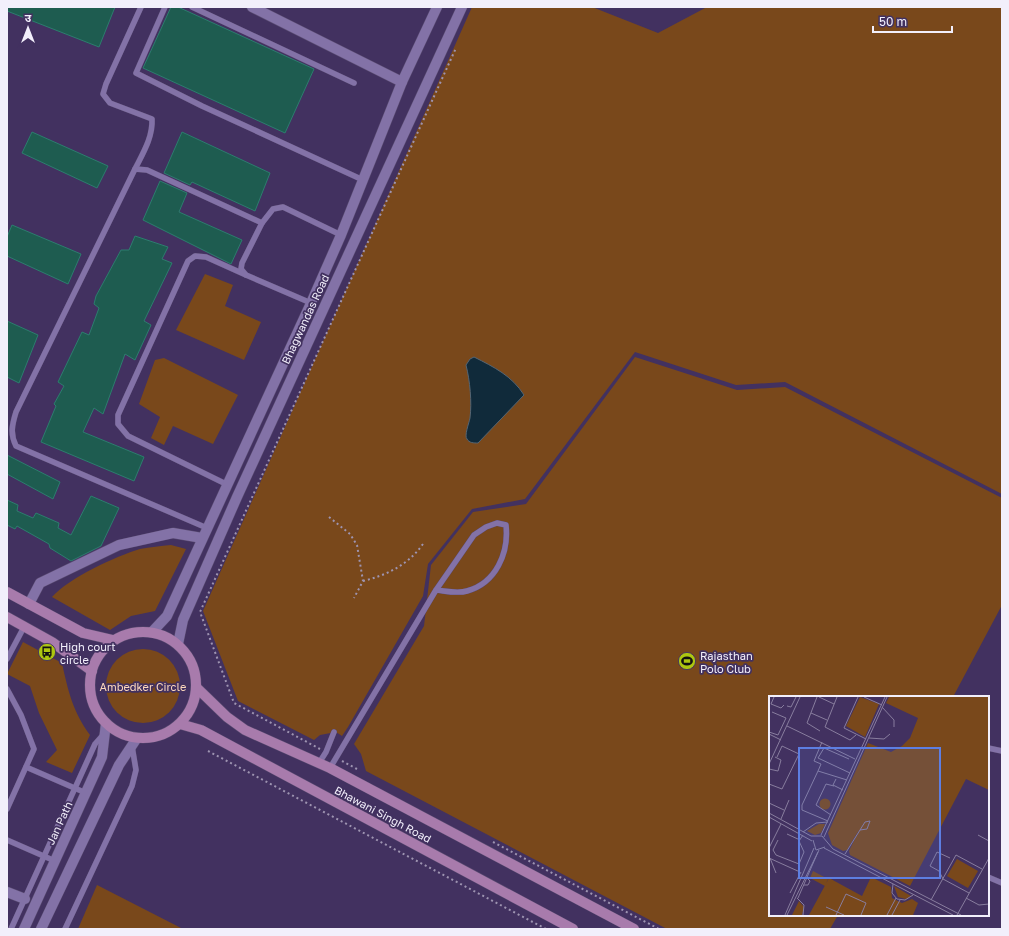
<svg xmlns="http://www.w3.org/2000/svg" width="1009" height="936" font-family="'Golos Text','Noto Sans Devanagari',sans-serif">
<rect width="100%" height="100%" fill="#423160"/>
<g fill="#79481b">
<polygon points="472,7 592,7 658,33 707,7 1002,7 1002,494 785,382 736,385 635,352 525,499 472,509 428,564 423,596 348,727 342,736 336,732 320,735 314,740 238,701 203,611"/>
<polygon points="205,274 233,285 225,306 261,322 244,360 176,330"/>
<polygon points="635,357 737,390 785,387 1002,498 1002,605 953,697 770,697 770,915 838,915 830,929 667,929 366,771 361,754 354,744 424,626 431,565 473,512 526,504"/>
<polygon points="164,358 238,395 213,444 173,426 164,445 151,438 160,417 139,404 155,360"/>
<path d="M171,545L186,549L155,611L131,616L110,630L52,597C69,578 116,556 140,549C150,547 161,546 171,545Z"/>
<path d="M23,642L62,663C68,691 73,712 90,735L72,773L46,762L57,750L39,713L30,686L7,674Z"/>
<circle cx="143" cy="686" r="37"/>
<polygon points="97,885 183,929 78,929"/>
</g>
<path fill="#102a3a" stroke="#546574" d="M474,357C494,367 512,376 524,395L478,443C474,443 469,443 467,439C464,436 469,423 470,418C472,402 470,381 466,365L470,359Z"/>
<g fill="#1e5c50" stroke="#2c7d6e">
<polygon points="7,7 115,7 99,47 7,11"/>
<polygon points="171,7 178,7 314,69 285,133 143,68"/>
<polygon points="32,132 108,166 97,188 22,153"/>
<polygon points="182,132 270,173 255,211 192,182 190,185 164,173"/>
<polygon points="160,181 187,193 179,212 242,240 231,264 143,220"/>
<polygon points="12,225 81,254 68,284 7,256 7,237"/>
<polygon points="135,236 168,247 162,259 172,263 144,321 151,325 135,360 125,354 103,414 94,408 83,432 144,457 134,481 41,442 56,406 54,404 64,386 58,382 82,332 89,335 99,308 94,304 96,296 121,250 129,250"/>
<polygon points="7,321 38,335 19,383 7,377"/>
<polygon points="7,455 60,482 53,499 7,474"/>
<polygon points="91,496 119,508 101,546 71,561 50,548 49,544 17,526 15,529 7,525 7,500 18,505 17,511 33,518 36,513 59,523 58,528 71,535"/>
</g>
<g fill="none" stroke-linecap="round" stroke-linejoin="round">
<defs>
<g id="service">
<polyline points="165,7 136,73 202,106 363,180"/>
<polyline points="192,7 354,83"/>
<path d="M135,169C143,153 153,137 152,119L110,103L103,94L106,84L141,7"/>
<polyline points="262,223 242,263 241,269 246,275 311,303"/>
<polyline points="228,485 128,436 118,424 118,415 188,261 195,256 206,257 246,275"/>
<path d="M207,528L16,446C10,434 12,425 16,412L135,169L147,170L262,223L273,209L283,207L341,235"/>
<polyline points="7,659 24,627"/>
<polyline points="7,689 21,715 34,749 7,809"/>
<polyline points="988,748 1002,751"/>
<polyline points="319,763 326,752 334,732"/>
<polyline points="26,767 86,793"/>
<path d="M330,768L436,590L474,535L486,527L497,523L506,525C509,553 496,583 467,591C457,594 446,591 436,590"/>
<polyline points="7,840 55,861"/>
<polyline points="988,877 1002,883"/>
<polyline points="11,929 95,744 103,735"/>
<polyline points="65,929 132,786 136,770 132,746"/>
</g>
<g id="minor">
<polyline points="252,7 402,82"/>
<polyline points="29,604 40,583 119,545 173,533 202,538"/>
<polyline points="7,892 25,899"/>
</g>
<g id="tertiary">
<polyline points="152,632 167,616 311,303 341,235 402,82 437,7"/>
<polyline points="178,644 183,620 237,497 462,7"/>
<polyline points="24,929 102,757 106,723"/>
<polyline points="41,929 119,765 137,738"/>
</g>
<g id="secondary">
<polyline points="7,592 83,633 113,640"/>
<polyline points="7,617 52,642 92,671"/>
<circle cx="143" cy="685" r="53"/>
<polyline points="197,688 227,717 245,730 330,768 634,929"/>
<polyline points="180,724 201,730 573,929"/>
</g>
</defs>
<use href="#service" stroke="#594b70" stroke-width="6"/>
<use href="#minor" stroke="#594b70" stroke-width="11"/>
<use href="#tertiary" stroke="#594b70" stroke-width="11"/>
<use href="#secondary" stroke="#594b70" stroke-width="11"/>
<g stroke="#9e94b1" stroke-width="2" stroke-dasharray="2 3" stroke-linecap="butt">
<polyline points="329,517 350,534 357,545 363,581 354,598"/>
<path d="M363,581C387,575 408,565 423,544"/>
<polyline points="320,749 234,703 200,612 456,48"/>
<polyline points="208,751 546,929"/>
<polyline points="342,761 357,769"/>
<polyline points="493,842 659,929"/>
</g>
<use href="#service" stroke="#8372a7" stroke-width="5.5"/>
<use href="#minor" stroke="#8372a7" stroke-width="10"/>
<use href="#tertiary" stroke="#8372a7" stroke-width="10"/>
<use href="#secondary" stroke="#a87bac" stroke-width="10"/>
</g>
<defs>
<symbol id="bus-disc" viewBox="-11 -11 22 22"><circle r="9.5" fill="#adc610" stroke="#423160"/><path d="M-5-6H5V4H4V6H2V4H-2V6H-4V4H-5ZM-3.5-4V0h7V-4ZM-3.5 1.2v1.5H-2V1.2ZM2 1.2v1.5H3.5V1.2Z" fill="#111"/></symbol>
<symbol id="stadium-disc" viewBox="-11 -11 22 22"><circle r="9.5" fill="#adc610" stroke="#423160"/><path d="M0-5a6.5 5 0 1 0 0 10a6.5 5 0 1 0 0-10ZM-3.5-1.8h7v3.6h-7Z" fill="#111"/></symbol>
</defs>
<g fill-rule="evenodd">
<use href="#bus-disc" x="37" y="642" width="20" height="20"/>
<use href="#stadium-disc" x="677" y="651" width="20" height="20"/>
</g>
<g text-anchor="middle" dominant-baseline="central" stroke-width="3.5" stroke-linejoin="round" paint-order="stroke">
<g font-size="11" fill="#f2effb" stroke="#423160">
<text transform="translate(305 319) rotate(-65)">Bhagwandas Road</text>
<text transform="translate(383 814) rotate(28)">Bhawani Singh Road</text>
<text transform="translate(59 823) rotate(-65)">Jan Path</text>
</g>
<g font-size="11" fill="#f2effb" stroke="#423160" text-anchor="start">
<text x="60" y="646">High court<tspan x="60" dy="13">circle</tspan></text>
<text x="700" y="655">Rajasthan<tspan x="700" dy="13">Polo Club</tspan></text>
</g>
<g font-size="11" fill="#fdd8bc" stroke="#423160">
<text x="143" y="686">Ambedker Circle</text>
</g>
</g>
<g transform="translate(769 696)">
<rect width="220" height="220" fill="#423160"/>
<path d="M91,1L110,8L96,41L77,30ZM120,1H220V94L197,83L141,190L81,159L80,155L90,134L78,154L74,155L63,149L59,137L99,47L122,56L133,50L141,42L149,22L117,7ZM50.5 108a5.5 5.5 0 1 1 11 0a5.5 5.5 0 1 1-11 0ZM50,128H56L52,137L46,139L38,135ZM188,163L209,175L199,192L178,180ZM44,175L59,183L56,190L41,182ZM102,181L122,191L123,202L133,207L143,203L149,207L144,219H40L60,182L93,200ZM125,190L142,200L137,203L129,201ZM30,205L35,211L33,219H23Z" fill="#79481b"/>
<path fill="none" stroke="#887d9e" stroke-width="1" d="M5,1L2,8L12,12L15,9M48,1L38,27L51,35M50,1L65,8M68,1L56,31L81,44L87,39M89,1L75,32L97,43M95,1L113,9M18,10L22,11L27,1M113,11L125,24V31M3,16L17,22M42,17L58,24M18,30L86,63M0,36L9,39L17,22M0,38L12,44M100,42L115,43L121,38M80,63L55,52L49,62L81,77M0,68L31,1M0,73L9,75L12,64L6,61M49,75L52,68L45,65L53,46M67,83L64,89L74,94M0,88L13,93L30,58L13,50L8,61M0,107L15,114M0,117L42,140H53L64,153L192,219M62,119L47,109L57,88L65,90M0,121L43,145M12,123L20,104M59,125L33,114V109L49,75L78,84M34,136L47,127L59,126M18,138L31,144M52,139L116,1M209,139L220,145M55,141L118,1M9,144L4,154L7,159L30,168L35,156L30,145L34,139M44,144L47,154L56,151M0,152L12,128M55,152L184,219M76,158L96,126L101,125L98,133L91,134M0,162L31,176M1,162L7,177M181,162L168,156L161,170L170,175L174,183L200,197M124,188L123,197L128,203L136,204L144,199M35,189H39L41,185L38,182M21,197L32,176M28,202L35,209L34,219M29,202L49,156M197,202L210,209L220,208M162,204L187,159L213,173M57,211L75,219M16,219L45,152M18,219L50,154M67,219L77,198L97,207L92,219M118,219L127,202M123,219L131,204M188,219L220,162"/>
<path fill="#5d7ee2" fill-opacity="0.15" stroke="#5d7ee2" stroke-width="2" d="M30,52H171V182H30Z"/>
<rect width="220" height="220" fill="none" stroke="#f2effb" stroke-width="2"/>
</g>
<rect width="1009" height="936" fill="none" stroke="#f2effb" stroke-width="16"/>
<g transform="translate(28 28)" stroke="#423160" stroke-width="3" paint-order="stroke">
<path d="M0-3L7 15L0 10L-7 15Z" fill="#f2effb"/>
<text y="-6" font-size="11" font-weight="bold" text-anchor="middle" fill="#f2effb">उ</text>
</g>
<path d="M873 26v6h79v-6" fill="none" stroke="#f2effb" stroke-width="2"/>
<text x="879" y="26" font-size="12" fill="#f2effb" stroke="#423160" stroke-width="3" paint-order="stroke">50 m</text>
</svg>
